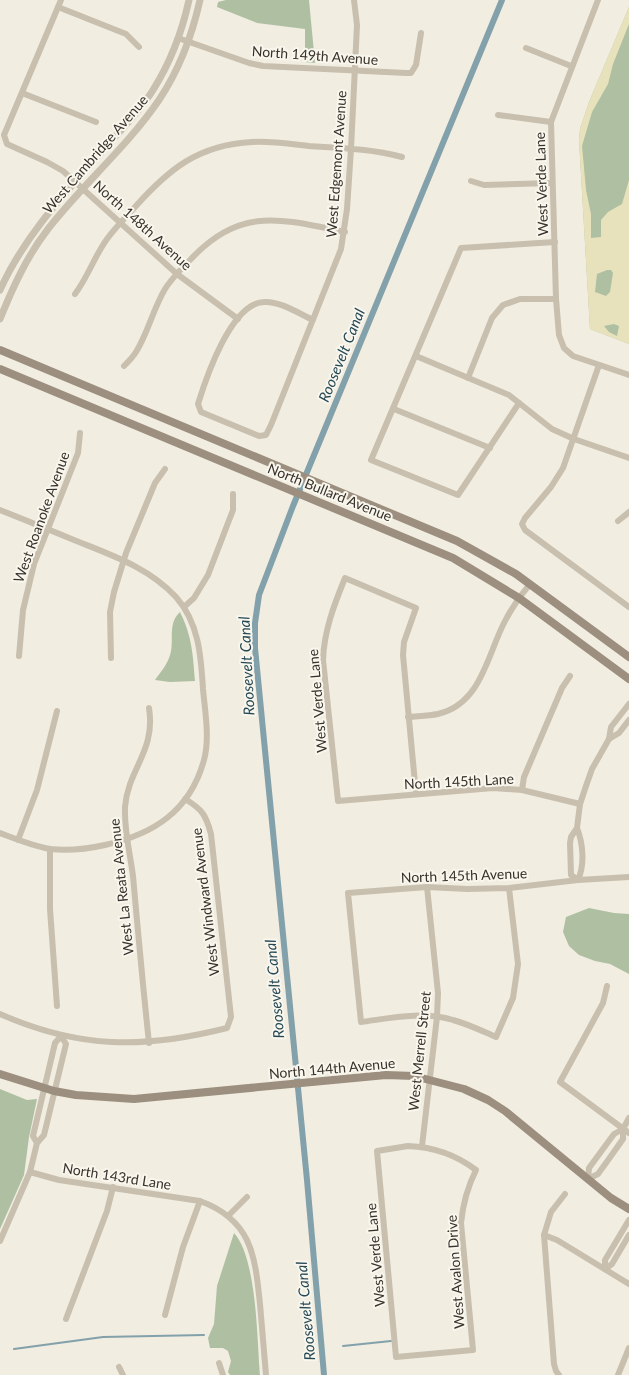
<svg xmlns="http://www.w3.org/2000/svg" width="629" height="1375" font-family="Lato,sans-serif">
<rect width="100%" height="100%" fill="#f1ede1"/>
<g fill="#afbfa2">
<polygon points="226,0 309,0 315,63 305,62 305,29 257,23 217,7 218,2"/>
<polygon points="629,7 629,344 590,329 579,140 580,129 589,102"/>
<path d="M180,612C192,636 193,655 195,681L170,682L155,680C160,673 166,666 169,658C176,643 166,625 180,612Z"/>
<polygon points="589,908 614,913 629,914 629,974 610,964 595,961 579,955 569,946 563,932 566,917"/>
<polygon points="0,1089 27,1100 37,1099 29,1137 24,1175 0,1229"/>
<path d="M234,1233C257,1258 257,1340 260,1375H230L228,1372L231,1361L228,1351L223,1348H210L208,1338L214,1324L217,1286Z"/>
</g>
<path fill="#e8e2bc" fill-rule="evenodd" d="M629,7V24L613,64L608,84L592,112L582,146L586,190L591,214V238L601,237V220L608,212L622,204L629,180V344L590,329L579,140L580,129L589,102ZM607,270H611L613,273L610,292L606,296L595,292L597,274ZM614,324L619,326L617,336L609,332L604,326Z"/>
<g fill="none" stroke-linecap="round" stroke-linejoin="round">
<g stroke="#83a1ab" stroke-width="2">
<polyline points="343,1346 391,1341"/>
<polyline points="14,1349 103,1337 204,1335"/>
</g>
<polyline stroke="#83a1ab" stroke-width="6" points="324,1375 307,1180 255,648 255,623 259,595 293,506 502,0"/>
<g stroke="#c8bfae" stroke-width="6">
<polyline points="61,0 4,135 7,144 47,162 63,171 177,274 238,319"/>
<polyline points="598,0 551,122 556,299 559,335 564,348 573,356 629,375"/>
<polyline points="58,7 126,34 139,47"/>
<polyline points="178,38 249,63 263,66 406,73 411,73 416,65 421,33"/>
<polyline points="526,48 571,66"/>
<polyline points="22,93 96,122"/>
<polyline points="498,115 551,122"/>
<polyline points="471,181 484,185 552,183"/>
<path d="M75,294C88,277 94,257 107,239C115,228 125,218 135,207C169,169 198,145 252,142C271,141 291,144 309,146C341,148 372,149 402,157"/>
<path d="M313,320C298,313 280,301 264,302C231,303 206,378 198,404L201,412L259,436L266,435L271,425L341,249L347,209L351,149L357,25L354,0"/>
<polyline points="416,356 509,395 552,429 574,439 629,458"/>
<polyline points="599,365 563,468 551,487 525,518 522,524 525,530 629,607"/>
<path d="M124,366C128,362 133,357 136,352C148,333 153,309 165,289C172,278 182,268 191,259C240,206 281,219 345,232"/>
<polyline points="468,378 492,318 503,305 520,299 556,299"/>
<polyline points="519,403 458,495 371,460 461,248 555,242"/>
<polyline points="394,409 490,448"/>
<path d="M0,510C25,520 50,530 74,540C111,555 148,567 176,597C199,623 201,656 203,689C205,712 210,738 204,760C190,811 154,834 105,845C87,849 68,851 50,849C33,846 16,839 0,833"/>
<polyline points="618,521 629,512"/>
<polyline points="184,607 194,598 208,575 233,510 233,494"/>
<polyline points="19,656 23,610 34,564 78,453 80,433"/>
<polyline points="111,658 110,612 114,592 126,553 155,483 165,469"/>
<path d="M408,717C418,716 428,716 438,714C481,704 487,656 504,623C511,609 520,596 530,584"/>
<polyline points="609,739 619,733 629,720"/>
<polyline points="522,790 524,777 562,688 570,676"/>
<path d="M416,794L403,655L404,642L416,608L345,578C334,605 324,631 323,660L338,801L493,788L522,790L580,804"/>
<path d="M577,828C583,843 585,865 578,880L571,875L570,843L571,837L577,828L580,804L586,786L592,769L609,739L611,727L629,704"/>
<polyline points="18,840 37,790 57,711"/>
<polyline points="50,849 50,909 57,1006"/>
<path d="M509,888L518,964L513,998L496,1037C482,1031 468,1024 453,1020C423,1011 391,1018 361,1022L348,893L427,887L467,889L509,888L578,880L629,877"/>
<polyline points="607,986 603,1003 560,1082 629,1133"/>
<path d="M0,1014C79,1049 144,1049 227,1028L231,1017L211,834C206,815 202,809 185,799"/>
<path d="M149,1043C143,987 138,932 133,876C130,853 124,830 125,807C128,769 156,751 149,708"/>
<path d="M408,1146C434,1147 455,1154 476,1170C467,1188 463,1203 461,1223L473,1350L396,1357L377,1151Z"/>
<polyline points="422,1146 437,1017 438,993 427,887"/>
<path d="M30,1172L59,1180L200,1201C252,1220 255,1256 260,1304C262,1328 264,1351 266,1375"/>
<polyline points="588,1179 589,1168 614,1134 623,1129 629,1118"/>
<polyline points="588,1179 598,1174 611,1156 623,1139 623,1129"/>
<polyline points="228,1216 247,1197"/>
<polyline points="544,1235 557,1240 629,1284"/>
<polyline points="0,1241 30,1172 37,1143 44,1135 66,1044 61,1036 55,1043 33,1136 37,1143"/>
<polyline points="605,1269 605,1260 629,1220"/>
<polyline points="605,1269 612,1264 629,1235"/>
<polyline points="165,1315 183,1247 200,1201"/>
<polyline points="66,1319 107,1211 113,1187"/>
<polyline points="219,1363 223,1375"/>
<polyline points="119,1367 123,1375"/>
<polyline points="559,1375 556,1371 554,1364 544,1235 551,1212 565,1194"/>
<polyline points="618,1375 629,1348"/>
</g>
<g stroke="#c8bfae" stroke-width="7">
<path d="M0,290C26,232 71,187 113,139C127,124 142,108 153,90C170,63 182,32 189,0"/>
<path d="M0,319C13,287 27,256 48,229C83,184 127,147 159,100C179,70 192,36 200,0"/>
</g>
<g stroke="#9c8f7f" stroke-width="8">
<polyline points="0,350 457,541 516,574 629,657"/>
<polyline points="0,369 453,558 519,598 629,679"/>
<polyline points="0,1074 54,1091 76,1095 134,1099 386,1075 414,1076 464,1089 488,1100 505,1111 611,1198 629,1209"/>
</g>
</g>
<g text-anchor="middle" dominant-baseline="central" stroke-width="4" stroke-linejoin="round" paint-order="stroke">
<g font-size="14" fill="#37322b" stroke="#f9f6ed">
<text transform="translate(315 55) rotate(4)">North 149th Avenue</text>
<text transform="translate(95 154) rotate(-49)">West Cambridge Avenue</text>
<text transform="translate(336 164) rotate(-86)">West Edgemont Avenue</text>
<text transform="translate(541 184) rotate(-92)">West Verde Lane</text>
<text transform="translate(143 225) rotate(42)">North 148th Avenue</text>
<text transform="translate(330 492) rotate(22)">North Bullard Avenue</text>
<text transform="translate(41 517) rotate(-70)">West Roanoke Avenue</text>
<text transform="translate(317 701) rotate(-95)">West Verde Lane</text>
<text transform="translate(459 781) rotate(-3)">North 145th Lane</text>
<text transform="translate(464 875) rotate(-2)">North 145th Avenue</text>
<text transform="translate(121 887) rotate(-96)">West La Reata Avenue</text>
<text transform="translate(205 902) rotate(-97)">West Windward Avenue</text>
<text transform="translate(419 1051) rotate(-84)">West Merrell Street</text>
<text transform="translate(332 1068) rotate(-5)">North 144th Avenue</text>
<text transform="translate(117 1176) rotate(9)">North 143rd Lane</text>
<text transform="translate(375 1255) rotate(-95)">West Verde Lane</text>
<text transform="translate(455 1272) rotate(-94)">West Avalon Drive</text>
</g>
<g font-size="15" font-style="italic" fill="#254855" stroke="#f9f6ed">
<text transform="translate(341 355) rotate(-68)">Roosevelt Canal</text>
<text transform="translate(246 666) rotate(-93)">Roosevelt Canal</text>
<text transform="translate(274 989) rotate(-95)">Roosevelt Canal</text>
<text transform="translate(305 1311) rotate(-95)">Roosevelt Canal</text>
</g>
</g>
</svg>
